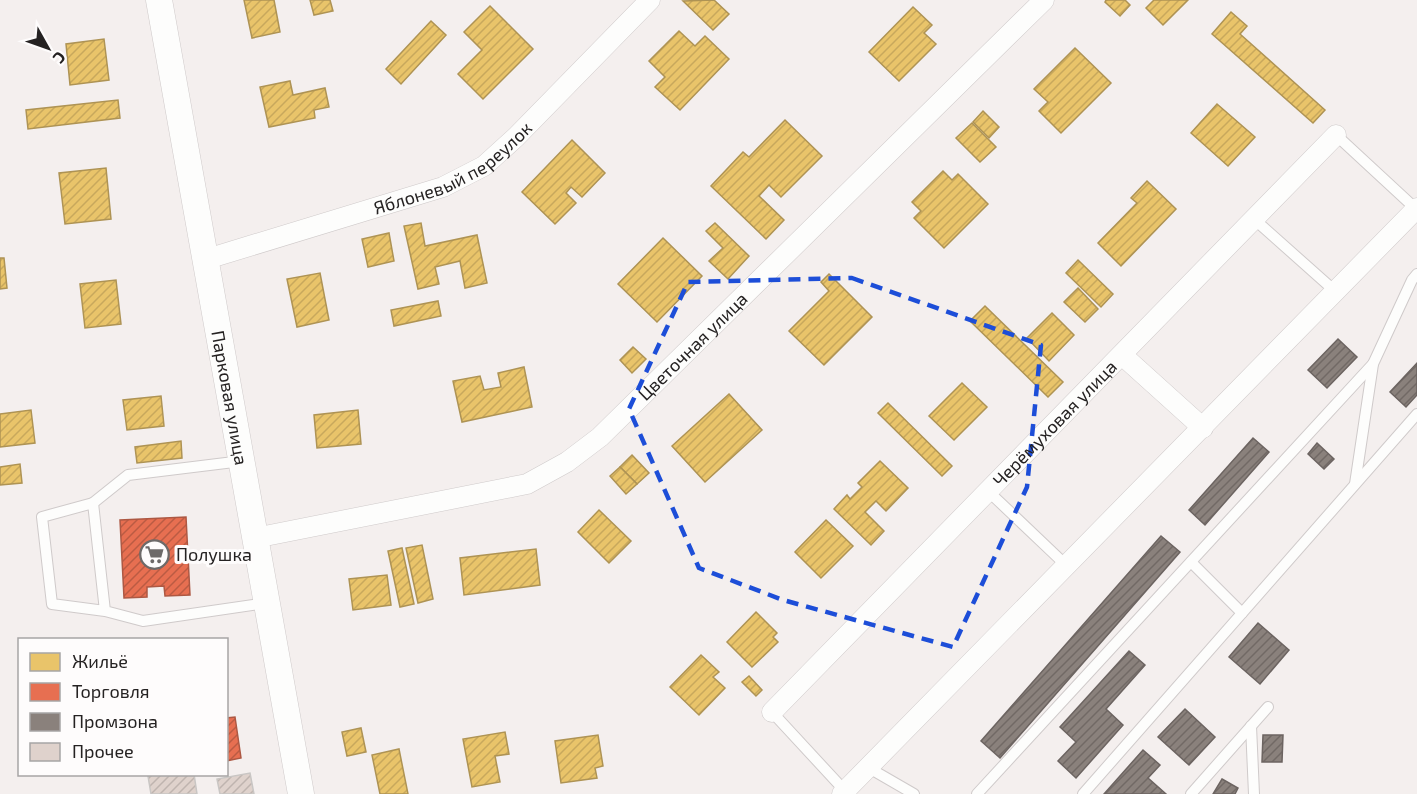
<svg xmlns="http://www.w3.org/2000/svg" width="1417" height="794" font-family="'Exo 2',sans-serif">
<defs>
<pattern id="homes-hatch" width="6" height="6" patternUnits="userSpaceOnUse" patternTransform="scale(1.5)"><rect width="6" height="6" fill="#e9c46a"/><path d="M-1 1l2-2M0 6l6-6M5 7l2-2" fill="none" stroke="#c8a85c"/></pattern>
<pattern id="shops-hatch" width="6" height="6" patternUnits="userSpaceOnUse" patternTransform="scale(1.5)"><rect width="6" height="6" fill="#e76f51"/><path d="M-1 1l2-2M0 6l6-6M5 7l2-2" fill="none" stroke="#bb5b43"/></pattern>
<pattern id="industry-hatch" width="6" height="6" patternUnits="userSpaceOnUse" patternTransform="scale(1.5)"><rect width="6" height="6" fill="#8a817c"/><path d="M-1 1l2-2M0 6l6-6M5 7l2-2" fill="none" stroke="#716965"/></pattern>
<pattern id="building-hatch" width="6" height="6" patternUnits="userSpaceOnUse" patternTransform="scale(1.5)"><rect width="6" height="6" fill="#dfd2cc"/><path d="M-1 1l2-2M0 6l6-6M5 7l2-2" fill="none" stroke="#bfb4af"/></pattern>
</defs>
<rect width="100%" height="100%" fill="#f4efee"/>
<g fill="url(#homes-hatch)" stroke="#ae9354" stroke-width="1.5">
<polygon points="244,0 274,0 280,32 252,38"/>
<polygon points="310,0 330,0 333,11 314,15"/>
<polygon points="714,0 729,14 713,30 683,1"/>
<polygon points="1106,0 1125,0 1130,5 1120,16 1105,2"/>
<polygon points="1154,0 1188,0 1163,25 1146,8"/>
<polygon points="490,6 533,49 483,99 458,74 482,50 464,32"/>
<polygon points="913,7 932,25 924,33 936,44 899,81 869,52"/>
<polygon points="1231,12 1247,26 1240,34 1325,110 1313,123 1212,34"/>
<polygon points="431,21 446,35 401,84 386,69"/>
<polygon points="679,31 695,46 705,36 729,59 680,110 655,87 665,77 649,61"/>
<polygon points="104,39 109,80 70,85 66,44"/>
<polygon points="1075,48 1111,83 1061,133 1039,111 1048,102 1034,89"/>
<polygon points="290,81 293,95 325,88 329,107 314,110 315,118 269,127 260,87"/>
<polygon points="118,100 120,118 28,129 26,110"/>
<polygon points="1217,104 1255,137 1228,166 1191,133"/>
<polygon points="983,111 999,127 989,138 973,122"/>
<polygon points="785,120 822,156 781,197 769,185 759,196 784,220 766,239 711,186 743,152 749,157"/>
<polygon points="972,123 996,147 980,162 956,138"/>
<polygon points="572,140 605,173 582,197 571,187 566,193 576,203 555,224 522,192"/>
<polygon points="106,168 111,219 65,224 59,173"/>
<polygon points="943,171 952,180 958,174 988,204 944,248 914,218 921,211 912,202"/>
<polygon points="1147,181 1176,209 1121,266 1098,243 1137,203 1131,198"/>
<polygon points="421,223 425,246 477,235 487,283 465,288 460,261 435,267 439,284 418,289 404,226"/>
<polygon points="715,223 749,256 728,279 709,261 723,248 706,231"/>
<polygon points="389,233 394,261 368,267 362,239"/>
<polygon points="663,238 702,276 657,322 618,284"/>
<polygon points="0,258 4,258 7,288 0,289"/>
<polygon points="1078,260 1113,294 1101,307 1066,273"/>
<polygon points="320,273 329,320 297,327 287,279"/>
<polygon points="829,274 872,317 824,365 789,331 829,291 821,282"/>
<polygon points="116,280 121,324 85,328 80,284"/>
<polygon points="1078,288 1098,309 1085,322 1064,302"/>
<polygon points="438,301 441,316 394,326 391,310"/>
<polygon points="985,306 1063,382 1048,397 970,321"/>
<polygon points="1052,313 1074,335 1049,361 1027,338"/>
<polygon points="633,347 646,359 632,373 620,360"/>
<polygon points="524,367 532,407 462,422 453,381 480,376 484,390 501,387 498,373"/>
<polygon points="962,383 987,407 954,440 929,416"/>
<polygon points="729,394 762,430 705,482 672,446"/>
<polygon points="161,396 164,426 127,430 123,400"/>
<polygon points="888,403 952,466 942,476 878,413"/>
<polygon points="31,410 35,443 0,447 0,414"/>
<polygon points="358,410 361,444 317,448 314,415"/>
<polygon points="181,441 182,458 137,463 135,447"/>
<polygon points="632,455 649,473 637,484 620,467"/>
<polygon points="880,461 908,488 886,511 876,501 865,512 884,531 871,545 834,509 847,495 850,499 862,487 858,483"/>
<polygon points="20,464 22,483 0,485 0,467"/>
<polygon points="620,467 637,484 626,494 610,476"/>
<polygon points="599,510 631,541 609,563 578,532"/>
<polygon points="826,520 853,546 821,578 795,552"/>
<polygon points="422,545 433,599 418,603 406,548"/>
<polygon points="402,548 414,604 400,607 388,551"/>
<polygon points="536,549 540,585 464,595 460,558"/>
<polygon points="387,575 391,605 353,610 349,579"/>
<polygon points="756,612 777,633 773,637 778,642 752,667 727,642"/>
<polygon points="701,655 719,672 713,677 725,688 699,715 670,687"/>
<polygon points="749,676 762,690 756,696 742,682"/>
<polygon points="361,728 366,752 347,756 342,732"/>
<polygon points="505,732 509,754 495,756 500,782 472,787 463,739"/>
<polygon points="598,735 603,766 595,768 597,778 561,783 555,741"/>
<polygon points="399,749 408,794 380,794 372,755"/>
</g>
<g fill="url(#shops-hatch)" stroke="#ad5843" stroke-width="1.5">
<polygon points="186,517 190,595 165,596 164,586 147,587 147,597 124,598 120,520"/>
<polygon points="235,717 241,758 226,761 226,718"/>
</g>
<g fill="url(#industry-hatch)" stroke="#6c6461" stroke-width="1.5">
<polygon points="1338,339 1357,357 1327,388 1308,370"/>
<polygon points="1417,363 1417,395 1406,407 1390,392"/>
<polygon points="1253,438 1269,452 1205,525 1189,510"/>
<polygon points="1317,443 1334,459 1324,469 1308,454"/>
<polygon points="1161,536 1180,552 1000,758 981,741"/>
<polygon points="1258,623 1289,650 1260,684 1229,657"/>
<polygon points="1129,651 1145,665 1106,709 1123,725 1076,778 1058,761 1076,742 1060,727"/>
<polygon points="1185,709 1215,737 1189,765 1158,737"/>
<polygon points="1263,735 1283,735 1282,762 1262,762"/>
<polygon points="1143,750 1160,765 1148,778 1166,794 1104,794"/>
<polygon points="1222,779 1238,788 1235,794 1213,794"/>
</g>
<g fill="url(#building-hatch)" stroke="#c9c6c4" stroke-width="1.5">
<polygon points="250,773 254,794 220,794 217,779"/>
<polygon points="158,774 194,774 197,794 151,794 148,776"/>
</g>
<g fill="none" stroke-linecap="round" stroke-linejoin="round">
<defs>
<g id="service">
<polyline points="1336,135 1416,209"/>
<polyline points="1254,219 1336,292"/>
<polyline points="1355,484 1373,364 1412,280 1417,274"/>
<polyline points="988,491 1068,567"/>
<polyline points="93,503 128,475 242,461"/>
<polyline points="1191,562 1242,613"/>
<polyline points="105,611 93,503 42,517 52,604 105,611 143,621 266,603"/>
<polyline points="772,712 845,791"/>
<polyline points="1251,726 1254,794"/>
<polyline points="869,768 914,794"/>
<polyline points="977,794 1373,364"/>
<polyline points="1083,794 1417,414"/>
<polyline points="1191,794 1268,707"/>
</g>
<g id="minor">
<path id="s1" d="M207,259L443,187L484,166L516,137L650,0"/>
<polyline points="1122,355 1203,428"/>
<path id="s2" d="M255,538L527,484L567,462L600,437L1044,0"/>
<path id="s3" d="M772,712L1336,135"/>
<polyline points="842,794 1417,208"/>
</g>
<g id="tertiary">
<path id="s4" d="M159,0L301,794"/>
</g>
</defs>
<use href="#service" stroke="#cfcaca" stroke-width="12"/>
<use href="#minor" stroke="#cfcaca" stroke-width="21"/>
<use href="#tertiary" stroke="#cfcaca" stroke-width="27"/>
<use href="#service" stroke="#fdfdfc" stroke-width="10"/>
<use href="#minor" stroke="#fdfdfc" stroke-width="20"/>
<use href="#tertiary" stroke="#fdfdfc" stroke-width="26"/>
</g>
<path fill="none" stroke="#1d4ed8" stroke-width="4.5" stroke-dasharray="12 8" stroke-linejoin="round" d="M852,278L1041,345L1027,487L953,647L783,600L699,568L629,409L688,282Z"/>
<defs>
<symbol id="supermarket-ring" viewBox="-11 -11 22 22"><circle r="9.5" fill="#fefcfc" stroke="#6d6a69" stroke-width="1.5"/><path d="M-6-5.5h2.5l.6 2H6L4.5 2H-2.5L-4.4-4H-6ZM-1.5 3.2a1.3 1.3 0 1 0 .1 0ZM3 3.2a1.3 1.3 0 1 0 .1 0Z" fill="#6d6a69"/></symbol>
</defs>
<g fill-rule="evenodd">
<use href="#supermarket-ring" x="138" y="538" width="33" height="33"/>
</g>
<g text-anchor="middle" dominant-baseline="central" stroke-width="6" stroke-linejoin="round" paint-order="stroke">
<g font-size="18" fill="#252222" stroke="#fefcfc">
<text stroke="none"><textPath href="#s1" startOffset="264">Яблоневый переулок</textPath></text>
<text stroke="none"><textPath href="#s2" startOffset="494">Цветочная улица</textPath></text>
<text stroke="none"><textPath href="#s4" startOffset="404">Парковая улица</textPath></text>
<text stroke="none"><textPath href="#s3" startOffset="404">Черёмуховая улица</textPath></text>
</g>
<g font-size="18" fill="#252222" stroke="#fefcfc" text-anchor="start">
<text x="176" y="554">Полушка</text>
</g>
</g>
<rect x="18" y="638" width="210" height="138" fill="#fefcfc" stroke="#a7a5a5" stroke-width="1.5"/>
<rect x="30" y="653" width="30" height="18" fill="#e9c46a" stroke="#a7a5a5" stroke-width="1.5"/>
<text x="72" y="668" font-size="18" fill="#252222">Жильё</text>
<rect x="30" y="683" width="30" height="18" fill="#e76f51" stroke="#a7a5a5" stroke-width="1.5"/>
<text x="72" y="698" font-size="18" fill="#252222">Торговля</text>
<rect x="30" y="713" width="30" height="18" fill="#8a817c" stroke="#a7a5a5" stroke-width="1.5"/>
<text x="72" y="728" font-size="18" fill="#252222">Промзона</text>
<rect x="30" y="743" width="30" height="18" fill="#dfd2cc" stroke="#a7a5a5" stroke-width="1.5"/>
<text x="72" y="758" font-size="18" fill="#252222">Прочее</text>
<g transform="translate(48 48) rotate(130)" stroke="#fefcfc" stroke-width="4.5" paint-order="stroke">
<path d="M0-4.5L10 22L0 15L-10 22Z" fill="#252222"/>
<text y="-9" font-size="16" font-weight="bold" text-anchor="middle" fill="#252222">С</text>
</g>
</svg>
